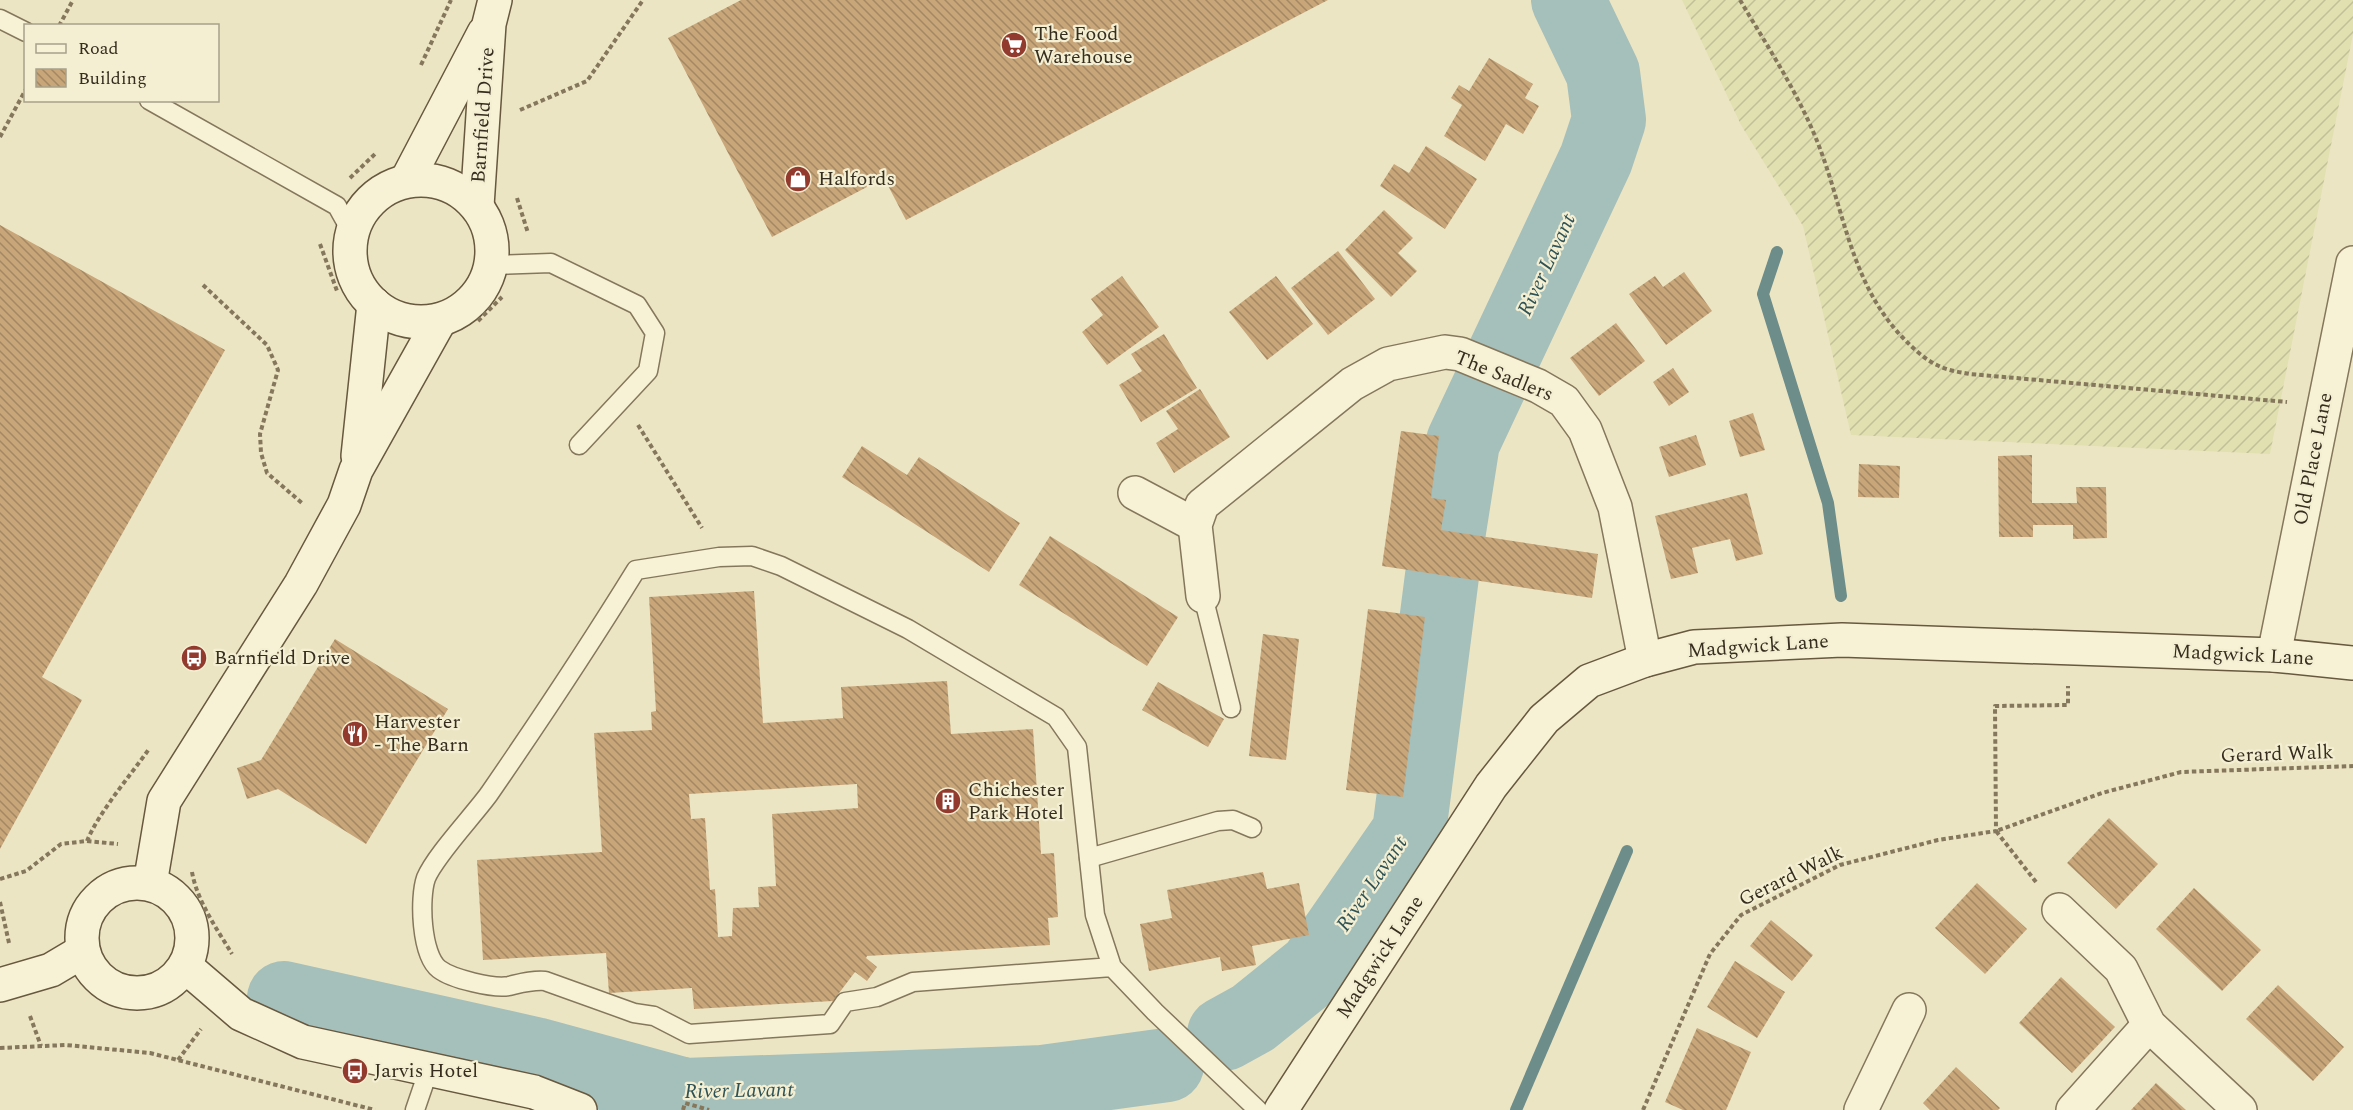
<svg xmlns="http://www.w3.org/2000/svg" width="2353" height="1110" font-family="Spectral,serif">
<defs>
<pattern id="farmland-furrows" width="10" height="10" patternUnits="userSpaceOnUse" patternTransform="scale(1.5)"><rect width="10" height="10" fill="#e1e0b1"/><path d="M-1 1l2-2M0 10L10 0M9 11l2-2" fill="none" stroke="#c2c098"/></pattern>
<pattern id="building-back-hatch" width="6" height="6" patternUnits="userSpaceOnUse" patternTransform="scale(1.5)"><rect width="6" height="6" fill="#c8a67a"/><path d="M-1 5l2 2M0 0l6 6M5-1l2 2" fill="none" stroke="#a38863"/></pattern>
</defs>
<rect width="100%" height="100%" fill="#ece5c3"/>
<polygon fill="url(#farmland-furrows)" points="1682,0 2353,0 2353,34 2270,454 1851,435 1803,226 1741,125"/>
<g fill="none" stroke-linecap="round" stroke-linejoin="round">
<g stroke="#6c8d89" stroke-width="12">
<polyline points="1777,252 1763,294 1828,503 1841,596"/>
<polyline points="1516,1110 1627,851"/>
</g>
<g stroke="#a5bfbb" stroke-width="74">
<polyline points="1449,531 1463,442 1596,159 1609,120 1603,73 1568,0"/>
<polyline points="284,998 535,1054 685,1095 1043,1082 1167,1065"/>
<polyline points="1224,1034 1253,1018 1315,968 1409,832 1442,576"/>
</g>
</g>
<g fill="url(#building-back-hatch)" fill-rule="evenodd">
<polygon points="741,0 1328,0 906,220 884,178 772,237 668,38"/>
<polygon points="1489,58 1533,84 1525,98 1539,106 1523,134 1506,124 1485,161 1444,136 1462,105 1451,98 1459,85 1469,91"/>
<polygon points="1426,146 1477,179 1445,229 1380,186 1394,164 1409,173"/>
<polygon points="1384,210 1413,238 1398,253 1417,271 1391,297 1345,250"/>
<polygon points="0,225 225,350 42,677 82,700 0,849"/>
<polygon points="1338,251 1375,299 1328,335 1291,288"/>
<polygon points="1684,272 1712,311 1666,345 1629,294 1655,276 1663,287"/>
<polygon points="1122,276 1159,327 1107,365 1082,332 1103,315 1091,299"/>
<polygon points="1276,276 1313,324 1267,360 1229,312"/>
<polygon points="1616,323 1645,361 1599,396 1570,358"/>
<polygon points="1164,334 1197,388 1141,422 1119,385 1142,371 1131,354"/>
<polygon points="1673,368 1689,392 1669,406 1653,382"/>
<polygon points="1200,389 1230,437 1174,473 1156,443 1178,429 1166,411"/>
<polygon points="1753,413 1765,450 1740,457 1729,421"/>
<polygon points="1401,431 1439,436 1431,498 1446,500 1441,530 1598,554 1592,598 1382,566"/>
<polygon points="1696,435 1706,465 1669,477 1659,447"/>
<polygon points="862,446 907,475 919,457 1020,523 989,572 842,477"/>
<polygon points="2032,455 2032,503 2077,503 2076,487 2106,487 2107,538 2073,539 2073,525 2033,525 2033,537 1999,537 1998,456"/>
<polygon points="1859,464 1900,466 1899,498 1858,497"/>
<polygon points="1747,493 1763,554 1736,561 1730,539 1692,548 1698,573 1671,579 1655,516"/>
<polygon points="1050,536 1178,617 1147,666 1019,585"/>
<path d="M754,591L763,723L843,718L841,687L947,681L951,734L1033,729L1041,854L1054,853L1058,917L1048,918L1050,945L867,956L866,958L877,967L867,981L855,972L833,1001L694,1009L692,988L609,993L606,953L483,960L477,860L602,852L594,733L652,730L651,712L656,711L649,597ZM857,784L858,808L772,814L776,886L758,887L759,907L733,908L732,936L718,937L715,889L710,890L705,818L691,819L689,794Z"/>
<polygon points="1368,609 1425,617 1403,797 1346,790"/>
<polygon points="1263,634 1299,639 1286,760 1249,756"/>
<polygon points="335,639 448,709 366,844 278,789 247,799 237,768 261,760"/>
<polygon points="1158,682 1224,719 1208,747 1142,710"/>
<polygon points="2109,818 2158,864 2116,909 2067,863"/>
<polygon points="1263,872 1267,889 1299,883 1309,935 1252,946 1256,965 1222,971 1220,957 1149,971 1140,924 1172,918 1167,890"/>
<polygon points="1977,883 2027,929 1985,974 1935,928"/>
<polygon points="2194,888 2261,950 2222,991 2156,929"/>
<polygon points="1771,920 1813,955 1792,981 1750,946"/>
<polygon points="1735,961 1785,992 1757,1038 1707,1007"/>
<polygon points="2061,977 2115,1027 2072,1073 2019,1023"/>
<polygon points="2278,985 2344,1047 2313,1081 2246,1019"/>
<polygon points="1697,1028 1751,1052 1726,1110 1683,1110 1665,1102"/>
<polygon points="1956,1067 2000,1108 1998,1110 1930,1110 1923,1103"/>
<polygon points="2156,1083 2186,1110 2131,1110"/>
</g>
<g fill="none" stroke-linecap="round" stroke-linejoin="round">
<defs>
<g id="lane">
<polyline points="0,19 26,32"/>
<polyline points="149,100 337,206 352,233"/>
<polyline points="492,265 551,263 637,305 655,333 648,371 579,445"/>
<polyline points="1203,596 1231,708"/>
<polyline points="1089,858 1218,821 1233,820 1252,828"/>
<path d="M1112,967L913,982L877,997L845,1002L830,1024L689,1034L654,1016L634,1013L545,981C532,980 522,983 509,986C494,989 452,979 439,969C421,955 419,898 426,878C435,856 473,816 489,794C540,720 589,646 636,570L719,557L752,556L781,566L908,629L1056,717L1077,747L1095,915L1112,967L1155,1012L1258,1110"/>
<polyline points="415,1110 429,1069"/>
</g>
<g id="street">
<polyline points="1135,493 1195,525"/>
<polyline points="1203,596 1195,525 1202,505 1352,384 1388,364 1445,352 1460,354 1538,386 1564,401 1585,430 1615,507 1645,660"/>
<polyline points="2274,655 2353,263"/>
<polyline points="2059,910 2121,969 2149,1025 2240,1110"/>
<polyline points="1861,1110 1909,1010"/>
<polyline points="2073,1110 2149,1025"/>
</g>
<g id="secondary">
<circle cx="421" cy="251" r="71"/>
<polyline points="407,180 484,33"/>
<polyline points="477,206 489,24 495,0"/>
<polyline points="358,456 374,304"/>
<circle cx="137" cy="938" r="55"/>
<polyline points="150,884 164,801 301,584 344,505 356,470 440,320"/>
<polyline points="185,966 241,1014 303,1042 534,1092 580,1110"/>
<polyline points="0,985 51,970 83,951"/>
<polyline points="1281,1110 1491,786 1544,719 1589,681 1645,660 1694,647 1842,640 2274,655 2353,663"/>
</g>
</defs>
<use href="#lane" stroke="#85775b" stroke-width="21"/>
<use href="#street" stroke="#85775b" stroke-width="36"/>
<use href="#secondary" stroke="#67583e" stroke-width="36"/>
<g stroke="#85775b" stroke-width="4" stroke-dasharray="4.5 3" stroke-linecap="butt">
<path d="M1740,0C1766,44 1795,88 1815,136C1845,208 1849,285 1907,342C1916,351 1927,361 1939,366C1949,371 1960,372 1970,374L2287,402"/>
<polyline points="59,26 73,0"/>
<polyline points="421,65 451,0"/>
<polyline points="520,110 587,81 643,0"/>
<polyline points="0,137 26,89"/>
<polyline points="350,178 375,154"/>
<polyline points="517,198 528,233"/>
<polyline points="320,244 337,291"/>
<polyline points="203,285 267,345 278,370 260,434 261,453 267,473 302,503"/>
<polyline points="478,321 502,297"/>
<polyline points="638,425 702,528"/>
<polyline points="87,841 118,844"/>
<path d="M192,872C197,901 217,929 232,954"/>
<path d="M0,879L26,871L61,844L87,841C99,812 130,776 149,749"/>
<polyline points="2036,882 1996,831 2102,793 2181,772 2353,766"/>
<polyline points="0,902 9,943"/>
<polyline points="30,1016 41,1046"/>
<polyline points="0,1048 66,1045 150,1053 375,1110"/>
<polyline points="178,1060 201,1029"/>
<polyline points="683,1110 685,1103 709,1110"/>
<polyline points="1643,1110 1710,954 1741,915 1840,865 1938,840 1996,831 1995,706 2068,705 2068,686"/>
</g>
<use href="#lane" stroke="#f7f2d6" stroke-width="18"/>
<use href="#street" stroke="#f7f2d6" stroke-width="33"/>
<use href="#secondary" stroke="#f7f2d6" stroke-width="33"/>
</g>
<defs>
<symbol id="supermarket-disc" viewBox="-11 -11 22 22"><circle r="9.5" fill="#923a2d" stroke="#f4efd2"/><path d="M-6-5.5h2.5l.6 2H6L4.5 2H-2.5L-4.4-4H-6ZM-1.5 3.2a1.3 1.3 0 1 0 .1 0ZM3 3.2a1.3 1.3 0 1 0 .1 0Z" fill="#fff"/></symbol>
<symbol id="shop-disc" viewBox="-11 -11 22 22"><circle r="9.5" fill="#923a2d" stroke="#f4efd2"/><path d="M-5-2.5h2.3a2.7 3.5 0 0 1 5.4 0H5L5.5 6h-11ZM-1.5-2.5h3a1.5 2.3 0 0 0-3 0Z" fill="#fff"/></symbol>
<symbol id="bus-disc" viewBox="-11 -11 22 22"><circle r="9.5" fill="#923a2d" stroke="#f4efd2"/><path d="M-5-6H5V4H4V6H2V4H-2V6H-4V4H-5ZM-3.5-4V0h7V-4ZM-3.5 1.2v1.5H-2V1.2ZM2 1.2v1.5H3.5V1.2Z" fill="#fff"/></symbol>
<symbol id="restaurant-disc" viewBox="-11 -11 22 22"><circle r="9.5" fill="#923a2d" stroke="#f4efd2"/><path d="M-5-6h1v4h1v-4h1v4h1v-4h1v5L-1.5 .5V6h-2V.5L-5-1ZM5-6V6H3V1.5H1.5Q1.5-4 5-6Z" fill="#fff"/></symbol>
<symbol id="building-disc" viewBox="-11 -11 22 22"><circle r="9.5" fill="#923a2d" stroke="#f4efd2"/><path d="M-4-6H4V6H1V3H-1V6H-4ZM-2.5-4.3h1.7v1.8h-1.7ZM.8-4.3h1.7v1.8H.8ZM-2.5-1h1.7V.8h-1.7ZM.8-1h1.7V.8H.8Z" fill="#fff"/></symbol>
</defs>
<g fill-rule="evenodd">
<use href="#supermarket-disc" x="999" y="30" width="30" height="30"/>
<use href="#shop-disc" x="783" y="164" width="30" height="30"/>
<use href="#bus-disc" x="179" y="643" width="30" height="30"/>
<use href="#restaurant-disc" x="340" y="719" width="30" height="30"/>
<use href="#building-disc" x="933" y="786" width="30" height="30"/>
<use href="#bus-disc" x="340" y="1056" width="30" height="30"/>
</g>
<g text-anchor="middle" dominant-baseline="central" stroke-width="4.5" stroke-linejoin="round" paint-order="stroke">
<g font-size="20" fill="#362d1e" stroke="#f4efd2" text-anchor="start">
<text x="1034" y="34">The Food<tspan x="1034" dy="23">Warehouse</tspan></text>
<text x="818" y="179">Halfords</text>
<text x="214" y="658">Barnfield Drive</text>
<text x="374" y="722">Harvester<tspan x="374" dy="23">- The Barn</tspan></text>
<text x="968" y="790">Chichester<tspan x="968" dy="23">Park Hotel</tspan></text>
<text x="374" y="1071">Jarvis Hotel</text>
</g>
<g font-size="20" fill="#362d1e" stroke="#f4efd2">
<text transform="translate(483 115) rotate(-86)">Barnfield Drive</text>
<text transform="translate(1504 376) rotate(22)">The Sadlers</text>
<text transform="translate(2313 459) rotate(-79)">Old Place Lane</text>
<text transform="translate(1758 646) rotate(-4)">Madgwick Lane</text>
<text transform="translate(2243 655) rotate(3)">Madgwick Lane</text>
<text transform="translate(2277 754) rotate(-2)">Gerard Walk</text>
<text transform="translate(1791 876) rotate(-26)">Gerard Walk</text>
<text transform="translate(1380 957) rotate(-57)">Madgwick Lane</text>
</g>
<g font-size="21" font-style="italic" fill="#2e5255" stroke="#f4efd2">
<text transform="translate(1547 265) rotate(-65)">River Lavant</text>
<text transform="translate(1372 884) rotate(-56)">River Lavant</text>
<text transform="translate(739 1091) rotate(-1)">River Lavant</text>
</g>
</g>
<rect x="24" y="24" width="195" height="78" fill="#f4efd2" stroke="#a8a18a" stroke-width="1.5"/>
<rect x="36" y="44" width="30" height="9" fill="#f7f2d6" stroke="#a8a18a" stroke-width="1.5"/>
<text x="78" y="54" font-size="18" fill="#362d1e">Road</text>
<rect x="36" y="69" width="30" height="18" fill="url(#building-back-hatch)" stroke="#a8a18a" stroke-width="1.5"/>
<text x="78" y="84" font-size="18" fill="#362d1e">Building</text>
</svg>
